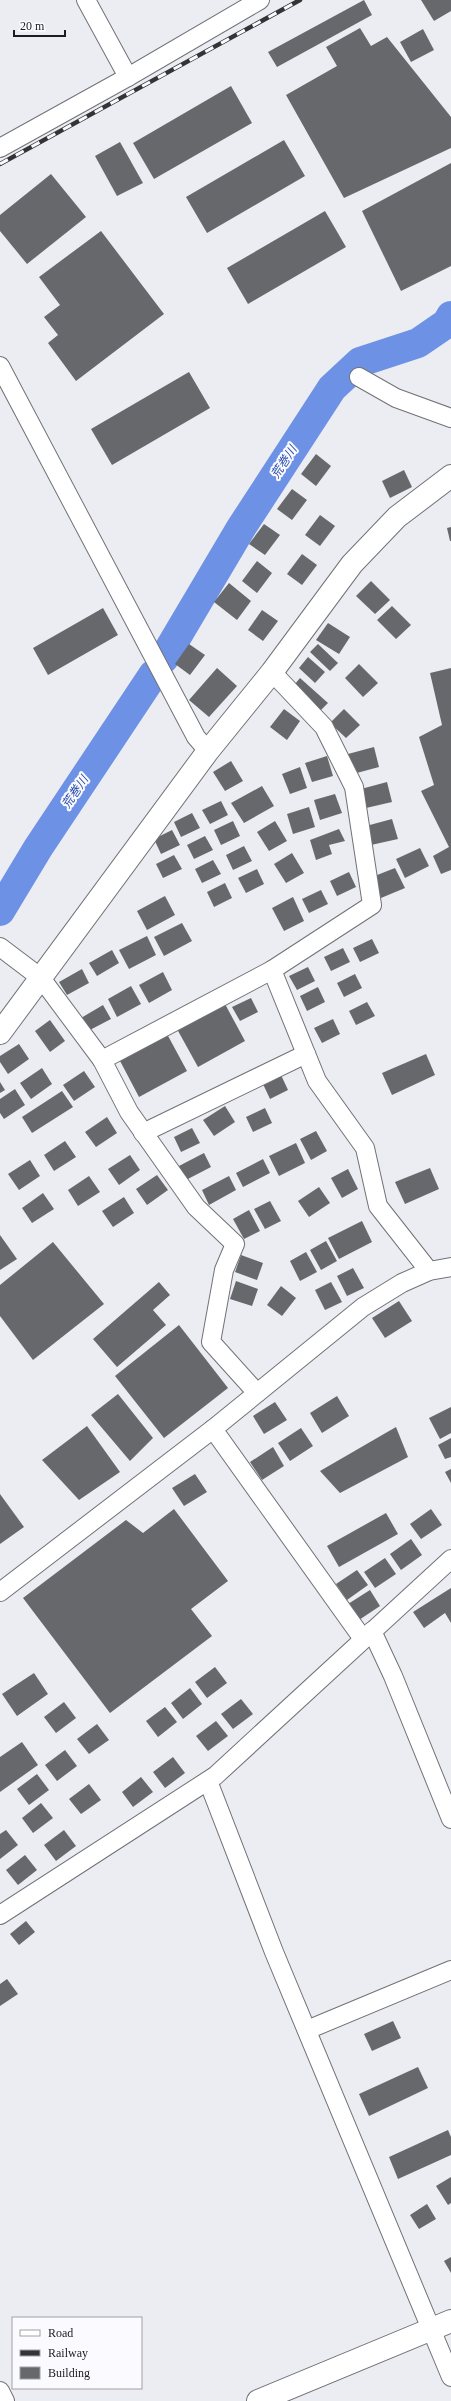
<svg xmlns="http://www.w3.org/2000/svg" width="451" height="2401" font-family="'Times New Roman','Noto Sans JP',serif">
<rect width="100%" height="100%" fill="#ecedf2"/>
<g fill="none" stroke-linecap="round" stroke-linejoin="round">
<g stroke="#6d92e5" stroke-width="30">
<polyline points="164,658 241,528 332,388 360,362 418,343 447,323 451,316"/>
<polyline points="0,911 38,848 153,675"/>
</g>
</g>
<g fill="#67686c">
<polygon points="364,0 372,15 277,67 268,52"/>
<polygon points="421,0 451,0 451,11 434,21"/>
<polygon points="360,28 371,46 387,37 451,117 451,148 344,198 286,95 337,66 326,47"/>
<polygon points="423,29 434,50 411,62 400,42"/>
<polygon points="231,86 252,123 154,179 133,143"/>
<polygon points="284,140 305,176 207,233 186,197"/>
<polygon points="120,142 143,183 117,196 95,156"/>
<polygon points="451,163 451,266 401,291 362,211"/>
<polygon points="51,174 86,217 27,264 0,231 0,215"/>
<polygon points="325,211 346,247 248,304 227,268"/>
<polygon points="101,231 164,314 76,381 48,343 58,335 44,317 60,305 39,277"/>
<polygon points="189,372 210,408 112,465 91,429"/>
<polygon points="316,454 331,466 316,486 301,474"/>
<polygon points="404,470 412,487 390,498 382,481"/>
<polygon points="292,489 307,500 292,520 277,509"/>
<polygon points="320,515 335,526 320,546 305,535"/>
<polygon points="264,524 280,535 265,555 249,544"/>
<polygon points="451,527 451,541 450,541 447,528"/>
<polygon points="302,554 317,565 302,585 287,574"/>
<polygon points="257,561 272,573 257,593 242,581"/>
<polygon points="371,581 390,600 375,614 356,596"/>
<polygon points="229,583 251,601 237,620 214,602"/>
<polygon points="392,606 411,625 396,639 377,620"/>
<polygon points="103,608 118,635 48,675 33,648"/>
<polygon points="262,610 278,621 263,641 248,630"/>
<polygon points="328,623 350,637 339,654 316,640"/>
<polygon points="189,644 205,655 190,675 175,664"/>
<polygon points="318,644 338,663 330,671 310,652"/>
<polygon points="308,657 325,672 315,683 299,668"/>
<polygon points="359,664 378,683 363,697 345,678"/>
<polygon points="217,668 237,686 209,717 189,700"/>
<polygon points="451,668 451,870 441,874 433,856 449,847 421,791 434,785 419,737 442,725 430,673"/>
<polygon points="300,678 328,703 317,714 290,690"/>
<polygon points="284,709 300,721 287,740 270,727"/>
<polygon points="344,709 360,725 346,738 330,723"/>
<polygon points="374,747 379,767 353,774 348,754"/>
<polygon points="327,756 333,776 312,782 305,763"/>
<polygon points="231,761 243,781 225,791 213,772"/>
<polygon points="300,767 307,788 290,794 282,774"/>
<polygon points="387,782 392,802 366,808 361,789"/>
<polygon points="262,786 274,806 244,823 231,803"/>
<polygon points="335,794 342,813 320,820 314,800"/>
<polygon points="221,801 228,815 210,824 202,810"/>
<polygon points="309,807 315,827 293,834 287,814"/>
<polygon points="192,813 200,828 181,837 174,822"/>
<polygon points="392,819 398,839 371,845 366,826"/>
<polygon points="233,821 240,836 221,845 214,830"/>
<polygon points="275,821 287,841 269,851 257,832"/>
<polygon points="339,829 345,841 329,845 332,854 316,860 310,840"/>
<polygon points="172,830 180,845 161,854 154,839"/>
<polygon points="205,836 213,850 194,859 187,845"/>
<polygon points="244,846 252,861 233,870 226,855"/>
<polygon points="420,848 429,866 405,878 396,859"/>
<polygon points="292,853 304,873 286,883 274,864"/>
<polygon points="174,855 182,869 163,878 156,864"/>
<polygon points="213,860 221,874 202,883 195,869"/>
<polygon points="395,868 405,888 381,898 372,877"/>
<polygon points="257,869 264,884 246,893 238,878"/>
<polygon points="349,872 356,887 337,896 330,881"/>
<polygon points="225,883 232,898 214,907 207,892"/>
<polygon points="321,890 328,904 309,913 302,899"/>
<polygon points="165,896 175,915 147,930 137,911"/>
<polygon points="293,897 304,921 284,931 272,908"/>
<polygon points="182,923 192,941 164,956 154,937"/>
<polygon points="147,936 156,955 129,969 119,950"/>
<polygon points="372,939 379,953 360,962 353,948"/>
<polygon points="343,948 350,962 331,971 324,957"/>
<polygon points="112,950 119,963 97,976 89,963"/>
<polygon points="308,967 315,981 297,990 289,976"/>
<polygon points="82,969 89,983 67,995 59,982"/>
<polygon points="163,972 172,990 149,1003 139,985"/>
<polygon points="355,974 362,988 344,997 337,983"/>
<polygon points="131,986 141,1004 117,1017 108,999"/>
<polygon points="318,987 325,1002 307,1011 300,996"/>
<polygon points="251,998 258,1012 240,1021 232,1007"/>
<polygon points="367,1002 375,1016 356,1025 349,1011"/>
<polygon points="225,1004 245,1041 198,1067 177,1029"/>
<polygon points="103,1005 111,1019 88,1031 81,1018"/>
<polygon points="333,1019 340,1034 322,1043 314,1028"/>
<polygon points="50,1020 65,1041 50,1052 35,1031"/>
<polygon points="167,1034 187,1071 139,1097 119,1059"/>
<polygon points="19,1044 29,1059 8,1074 0,1062 0,1056"/>
<polygon points="426,1054 435,1075 392,1095 382,1073"/>
<polygon points="42,1068 52,1084 31,1099 20,1083"/>
<polygon points="84,1071 95,1087 74,1101 63,1085"/>
<polygon points="281,1075 288,1090 270,1099 263,1084"/>
<polygon points="0,1082 5,1090 0,1093"/>
<polygon points="15,1089 25,1105 4,1119 0,1113 0,1099"/>
<polygon points="62,1091 73,1107 32,1133 22,1117"/>
<polygon points="225,1106 235,1122 214,1136 203,1120"/>
<polygon points="265,1108 272,1123 253,1132 246,1117"/>
<polygon points="107,1117 117,1133 96,1147 85,1132"/>
<polygon points="192,1128 200,1143 181,1152 174,1137"/>
<polygon points="316,1131 327,1151 311,1160 300,1139"/>
<polygon points="65,1141 76,1157 54,1171 44,1155"/>
<polygon points="296,1143 305,1163 279,1176 269,1156"/>
<polygon points="204,1153 211,1167 184,1181 177,1167"/>
<polygon points="130,1155 140,1170 119,1185 108,1169"/>
<polygon points="263,1159 270,1173 243,1187 236,1173"/>
<polygon points="30,1160 40,1176 19,1190 8,1174"/>
<polygon points="430,1168 439,1189 405,1204 395,1182"/>
<polygon points="348,1169 358,1189 342,1198 331,1178"/>
<polygon points="157,1175 168,1190 147,1205 136,1189"/>
<polygon points="89,1176 100,1192 78,1206 68,1190"/>
<polygon points="229,1176 236,1190 209,1205 202,1190"/>
<polygon points="319,1187 330,1203 309,1217 298,1201"/>
<polygon points="43,1193 54,1209 32,1223 22,1208"/>
<polygon points="124,1197 134,1213 113,1227 102,1211"/>
<polygon points="270,1201 281,1221 265,1229 254,1209"/>
<polygon points="249,1210 260,1231 244,1239 233,1219"/>
<polygon points="362,1221 372,1242 339,1259 328,1238"/>
<polygon points="0,1235 17,1259 0,1270"/>
<polygon points="326,1241 337,1261 321,1270 310,1250"/>
<polygon points="53,1242 104,1304 33,1360 0,1316 0,1285"/>
<polygon points="306,1252 317,1272 300,1281 290,1261"/>
<polygon points="241,1255 263,1263 257,1280 235,1272"/>
<polygon points="353,1268 364,1288 347,1296 337,1276"/>
<polygon points="236,1281 258,1289 252,1306 230,1299"/>
<polygon points="159,1282 170,1295 153,1310 166,1325 117,1367 93,1339"/>
<polygon points="331,1282 342,1302 325,1310 315,1290"/>
<polygon points="281,1286 296,1298 282,1316 267,1305"/>
<polygon points="399,1301 412,1321 385,1338 372,1318"/>
<polygon points="179,1325 228,1388 164,1438 115,1376"/>
<polygon points="118,1394 153,1438 130,1461 91,1415"/>
<polygon points="337,1396 349,1416 322,1433 310,1413"/>
<polygon points="275,1402 287,1420 264,1434 253,1416"/>
<polygon points="451,1407 451,1433 440,1439 429,1418"/>
<polygon points="87,1426 120,1472 79,1500 42,1460"/>
<polygon points="396,1427 408,1457 340,1493 320,1471"/>
<polygon points="301,1428 313,1446 290,1461 278,1443"/>
<polygon points="451,1438 451,1457 445,1459 438,1445"/>
<polygon points="273,1447 284,1466 262,1480 250,1462"/>
<polygon points="451,1469 451,1483 445,1472"/>
<polygon points="195,1474 207,1492 184,1506 172,1488"/>
<polygon points="0,1494 24,1527 0,1544"/>
<polygon points="174,1509 228,1581 191,1609 212,1636 110,1713 23,1598 126,1520 143,1533"/>
<polygon points="431,1509 442,1525 421,1539 410,1524"/>
<polygon points="386,1513 398,1534 339,1567 327,1546"/>
<polygon points="411,1539 422,1555 401,1570 390,1554"/>
<polygon points="385,1558 396,1574 375,1588 364,1572"/>
<polygon points="357,1570 368,1585 347,1600 336,1584"/>
<polygon points="451,1588 451,1623 445,1613 424,1628 413,1612"/>
<polygon points="370,1590 380,1606 359,1620 348,1604"/>
<polygon points="215,1667 227,1683 207,1698 195,1682"/>
<polygon points="34,1673 48,1694 17,1716 2,1694"/>
<polygon points="190,1688 202,1704 183,1719 171,1703"/>
<polygon points="241,1699 253,1714 233,1729 221,1714"/>
<polygon points="64,1702 76,1718 56,1733 44,1717"/>
<polygon points="165,1707 177,1722 158,1737 146,1721"/>
<polygon points="216,1721 228,1736 208,1751 196,1736"/>
<polygon points="97,1724 109,1740 89,1754 77,1739"/>
<polygon points="22,1742 38,1765 0,1792 0,1757"/>
<polygon points="65,1750 77,1766 57,1781 45,1765"/>
<polygon points="173,1757 185,1773 165,1788 153,1772"/>
<polygon points="37,1774 49,1790 29,1805 17,1789"/>
<polygon points="141,1777 153,1792 133,1807 122,1792"/>
<polygon points="89,1784 101,1800 81,1814 69,1799"/>
<polygon points="41,1803 53,1818 33,1833 22,1818"/>
<polygon points="6,1830 18,1845 0,1859 0,1834"/>
<polygon points="64,1830 76,1846 56,1861 44,1845"/>
<polygon points="25,1855 37,1870 18,1885 6,1870"/>
<polygon points="26,1921 35,1932 19,1945 10,1934"/>
<polygon points="7,1979 18,1994 0,2006 0,1984"/>
<polygon points="393,2021 401,2038 372,2051 364,2034"/>
<polygon points="418,2067 428,2088 369,2116 359,2094"/>
<polygon points="448,2130 451,2137 451,2155 398,2179 389,2157"/>
<polygon points="451,2177 451,2203 448,2205 436,2186"/>
<polygon points="427,2204 436,2219 419,2229 410,2215"/>
<polygon points="451,2257 451,2273 444,2261"/>
</g>
<g fill="none" stroke-linecap="round" stroke-linejoin="round">
<defs>
<g id="minor">
<polyline points="86,0 128,77"/>
<polyline points="0,148 128,77 260,0"/>
<polyline points="0,366 196,737 208,751"/>
<polyline points="359,377 396,398 451,418"/>
<polyline points="272,672 324,727 354,787 372,905 272,970 317,1081 365,1148 378,1206 429,1271"/>
<polyline points="0,947 41,978 102,1060 129,1112 196,1207 235,1244 224,1270 211,1342 257,1393"/>
<polyline points="102,1060 272,970"/>
<polyline points="143,1133 306,1054"/>
<polyline points="213,1429 363,1639"/>
<polyline points="0,1592 213,1429 363,1307 402,1283 429,1271 451,1267"/>
<polyline points="372,1631 393,1676 451,1819"/>
<polyline points="208,1781 274,1952 451,2377"/>
<polyline points="0,1915 215,1776 451,1559"/>
<polyline points="307,2030 451,1970"/>
<polyline points="0,2391 5,2401"/>
</g>
<g id="tertiary">
<polyline points="0,1033 208,751 272,672 352,564 397,517 451,476"/>
<polyline points="258,2401 451,2321"/>
</g>
</defs>
<use href="#minor" stroke="#717277" stroke-width="20"/>
<use href="#tertiary" stroke="#717277" stroke-width="24"/>
<use href="#minor" stroke="#fff" stroke-width="18"/>
<use href="#tertiary" stroke="#fff" stroke-width="22"/>
<defs>
<polyline id="rail" points="0,164 300,0"/>
</defs>
<use href="#rail" stroke="#343437" stroke-width="4.5"/>
<use href="#rail" stroke="#fafaff" stroke-width="3" stroke-dasharray="9" stroke-linecap="butt"/>
</g>
<g text-anchor="middle" dominant-baseline="central" stroke-width="4" stroke-linejoin="round" paint-order="stroke">
<g font-size="12" font-style="italic" fill="#274cac" stroke="#fafaff">
<text transform="translate(284 462) rotate(-57)">荒巻川</text>
<text transform="translate(75 792) rotate(-56)">荒巻川</text>
</g>
</g>
<rect x="12" y="2317" width="130" height="72" fill="#fafaff" stroke="#a2a2a5"/>
<rect x="20" y="2330" width="20" height="6" fill="#ffffff" stroke="#a2a2a5"/>
<text x="48" y="2337" font-size="12" fill="#1d1d1f">Road</text>
<rect x="20" y="2350" width="20" height="6" fill="#343437" stroke="#a2a2a5"/>
<text x="48" y="2357" font-size="12" fill="#1d1d1f">Railway</text>
<rect x="20" y="2367" width="20" height="12" fill="#67686c" stroke="#a2a2a5"/>
<text x="48" y="2377" font-size="12" fill="#1d1d1f">Building</text>
<path d="M14 30v6h51v-6" fill="none" stroke="#1d1d1f" stroke-width="2"/>
<text x="20" y="30" font-size="12" fill="#1d1d1f" stroke="#fafaff" stroke-width="3" paint-order="stroke">20 m</text>
</svg>
